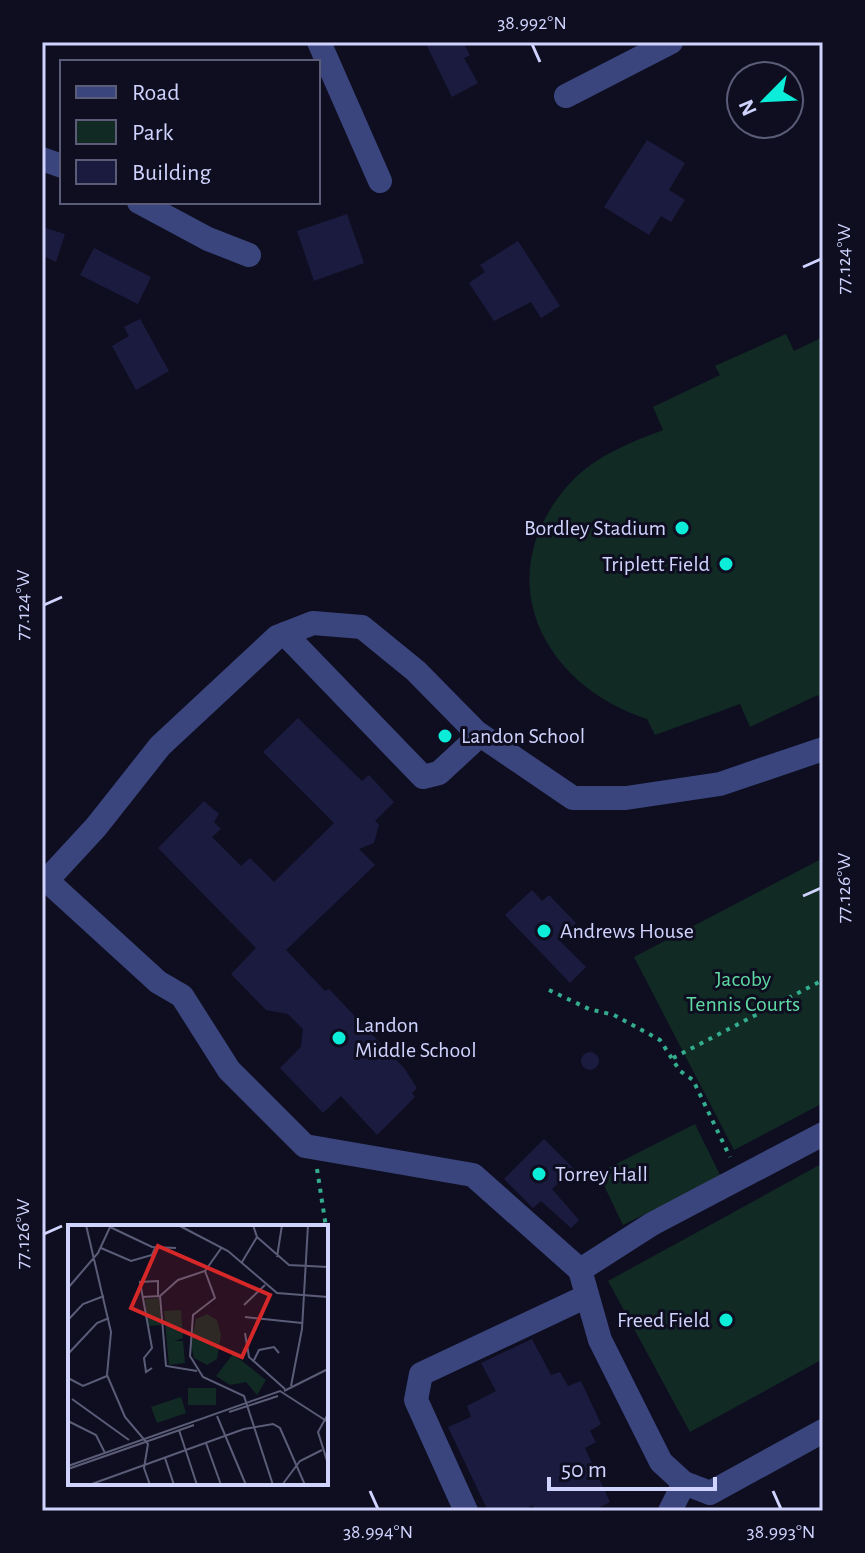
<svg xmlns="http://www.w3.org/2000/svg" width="865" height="1553" font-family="'Alegreya Sans',sans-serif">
<rect width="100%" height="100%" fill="#0e0e20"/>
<g fill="#112a24">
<path d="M786,334L794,351L823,337V706L818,695L750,727L740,704L655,735L647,719C545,686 489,582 564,490C590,458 626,444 663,430L653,407L720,375L715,366Z"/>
<polygon points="823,858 823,1103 734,1150 634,957"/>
<polygon points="695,1124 721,1177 623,1225 598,1173"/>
<polygon points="823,1163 823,1359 690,1432 608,1281"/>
</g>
<g fill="#1b1b40">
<polygon points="425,42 463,42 470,55 464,58 478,83 452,97"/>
<polygon points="647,140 685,163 669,190 685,200 671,222 661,216 649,235 604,207"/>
<polygon points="347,214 364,263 314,281 297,231"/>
<polygon points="42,227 65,234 56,262 42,255"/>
<polygon points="518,241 560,306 541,318 531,302 494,321 469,283 485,272 480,265"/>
<polygon points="94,248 151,277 138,304 80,275"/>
<polygon points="140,319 169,371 136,390 112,346 129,336 124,327"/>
<polygon points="298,718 362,781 369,775 394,802 375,821 379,825 374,843 359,849 375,865 286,950 325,991 329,989 404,1068 417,1088 412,1093 415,1097 377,1135 341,1096 323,1113 280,1068 301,1047 303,1029 288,1014 266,1010 231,974 256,948 158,848 204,801 219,814 214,822 221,829 212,837 241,866 250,858 274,882 334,823 263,752"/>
<polygon points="532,890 542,901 549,895 576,923 559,940 586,967 570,983 505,915"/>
<circle cx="590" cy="1061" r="9"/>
<polygon points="544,1139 574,1169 552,1189 579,1220 571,1228 541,1201 533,1208 504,1179"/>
<polygon points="532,1339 551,1375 560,1372 568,1386 581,1381 601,1424 590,1431 596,1442 585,1448 610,1502 592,1511 535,1511 533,1505 520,1511 488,1511 448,1427 471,1417 467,1406 496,1391 481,1363"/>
</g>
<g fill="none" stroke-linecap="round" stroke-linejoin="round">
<g stroke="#33ad8e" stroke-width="4" stroke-dasharray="4 6" stroke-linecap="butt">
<polyline points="549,990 589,1009 614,1015 660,1040 680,1071 693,1080 730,1157"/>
<polyline points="673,1058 823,980"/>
<polyline points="317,1169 326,1227"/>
</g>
<g stroke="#3b457d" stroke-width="24">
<polyline points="319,42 380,181"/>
<polyline points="566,96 671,42"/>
<polyline points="42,159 62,166"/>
<polyline points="139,202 208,239 249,255"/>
<polyline points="285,634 423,777 439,773 480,735"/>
<polyline points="42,876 158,982 182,996 229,1070 305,1146 473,1175 580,1270 600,1340 661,1462 684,1483 710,1493 823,1431"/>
<polyline points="48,879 96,827 160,746 277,637 313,623 362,627 416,671 476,732 573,798 626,798 720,784 823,749"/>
<polyline points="580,1270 652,1224 823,1134"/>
<polyline points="466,1511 416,1400 421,1374 585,1297"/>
<polyline points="670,1511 684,1483"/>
</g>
</g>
<path fill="none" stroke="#cfd3fd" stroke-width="3" d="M532,44L540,62M803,267L821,259M44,605L62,597M803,896L821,888M44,1234L62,1226M370,1491L378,1509M773,1491L781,1509"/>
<g fill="#0bedd8" stroke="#0e0e20" stroke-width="3">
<circle cx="682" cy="528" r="8"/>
<circle cx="726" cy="564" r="8"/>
<circle cx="445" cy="736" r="8"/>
<circle cx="544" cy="931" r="8"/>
<circle cx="339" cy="1038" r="8"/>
<circle cx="539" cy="1174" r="8"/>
<circle cx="726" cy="1320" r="8"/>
</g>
<g text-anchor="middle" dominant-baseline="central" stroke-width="6" stroke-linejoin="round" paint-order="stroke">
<g font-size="22" fill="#cfd3fd" stroke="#0e0e20" text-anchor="start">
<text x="666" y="528" text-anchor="end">Bordley Stadium</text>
<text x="710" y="564" text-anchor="end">Triplett Field</text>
<text x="461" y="736">Landon School</text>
<text x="560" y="931">Andrews House</text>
<text x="355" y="1025">Landon<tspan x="355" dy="25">Middle School</tspan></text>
<text x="555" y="1174">Torrey Hall</text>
<text x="710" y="1320" text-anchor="end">Freed Field</text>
</g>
<g font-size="22" fill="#5fd9a3" stroke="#0e0e20">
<text x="743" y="979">Jacoby<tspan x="743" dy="25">Tennis Courts</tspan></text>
</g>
</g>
<g transform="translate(68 1225)">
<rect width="260" height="260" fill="#0e0e20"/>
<path d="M91,73L93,100L79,101L77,74ZM113,85L115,113L106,116H115L117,138L101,140L96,86ZM139,89L149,95L153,110L149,134L139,140L126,133L123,119L128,94ZM165,129L198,155L189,170L178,157L162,160L148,151ZM120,163H148V180H120ZM113,172L118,188L89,198L83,182Z" fill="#112a24"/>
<path fill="none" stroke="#5b5d78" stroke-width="2" d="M18,0L43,107L39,150L57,192L80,219L76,243L82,260M110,0L160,26L209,68L260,72M42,2L84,22L108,23M189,12L221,40L260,42M33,23L63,36L84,30L87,23M209,32L214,0M174,37L189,12L185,0M137,46L147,73L125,90L122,131L135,152L176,171L205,260M0,63L30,28L43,0M92,71L98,141L129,146M74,72L92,71L110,55L137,46L154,22M176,80L197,60M177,92L234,98M0,95L15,79L36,71M177,108L181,132L217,164M0,129L29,98L41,93M185,137L191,125L206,122L211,128M84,143L78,147L76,133L84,123L72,57L90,56V71M0,153L15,161L39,151M223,161L234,104L240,0M216,166L260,144M4,174L61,215M161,187L210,171M260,189L250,207L260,239M149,191L178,260M0,196L28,210L37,228M111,205L129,260M138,218L153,260M97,233L106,260M0,241L212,166L260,197M0,244L126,200M21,260L176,204L205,199L212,203L237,260M214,260L232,236L254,225"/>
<path fill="#d62828" fill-opacity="0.15" stroke="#d62828" stroke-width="4" d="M90,21L202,70L174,132L63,83Z"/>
<rect width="260" height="260" fill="none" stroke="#cfd3fd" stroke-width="4"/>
</g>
<rect width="865" height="1553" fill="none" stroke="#0e0e20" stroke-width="88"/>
<rect x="60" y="60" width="260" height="144" fill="#0e0e20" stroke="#5b5d78" stroke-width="2"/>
<rect x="76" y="86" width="40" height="12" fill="#3b457d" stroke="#5b5d78" stroke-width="2"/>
<text x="132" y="100" font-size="24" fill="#cfd3fd">Road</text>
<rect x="76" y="120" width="40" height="24" fill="#112a24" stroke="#5b5d78" stroke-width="2"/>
<text x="132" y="140" font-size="24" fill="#cfd3fd">Park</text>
<rect x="76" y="160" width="40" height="24" fill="#1b1b40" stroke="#5b5d78" stroke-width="2"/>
<text x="132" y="180" font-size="24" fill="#cfd3fd">Building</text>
<g transform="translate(765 100) rotate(246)"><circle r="38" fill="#0e0e20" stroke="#5b5d78" stroke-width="2"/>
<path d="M0-6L14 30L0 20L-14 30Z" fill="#0bedd8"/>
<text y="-12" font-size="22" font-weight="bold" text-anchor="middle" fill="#cfd3fd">N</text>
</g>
<path d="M549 1477v12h166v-12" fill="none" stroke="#cfd3fd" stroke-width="4"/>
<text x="561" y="1477" font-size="24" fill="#cfd3fd" stroke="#0e0e20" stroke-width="6" paint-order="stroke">50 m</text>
<rect x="44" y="44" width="777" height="1465" fill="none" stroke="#cfd3fd" stroke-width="3"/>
<g font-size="20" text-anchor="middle" fill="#cfd3fd">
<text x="532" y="29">38.992°N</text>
<text transform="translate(843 259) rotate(-90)" y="7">77.124°W</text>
<text transform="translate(22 605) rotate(-90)" y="7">77.124°W</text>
<text transform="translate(843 888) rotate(-90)" y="7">77.126°W</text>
<text transform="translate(22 1234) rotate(-90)" y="7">77.126°W</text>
<text x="378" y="1538">38.994°N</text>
<text x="781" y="1538">38.993°N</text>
</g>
</svg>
